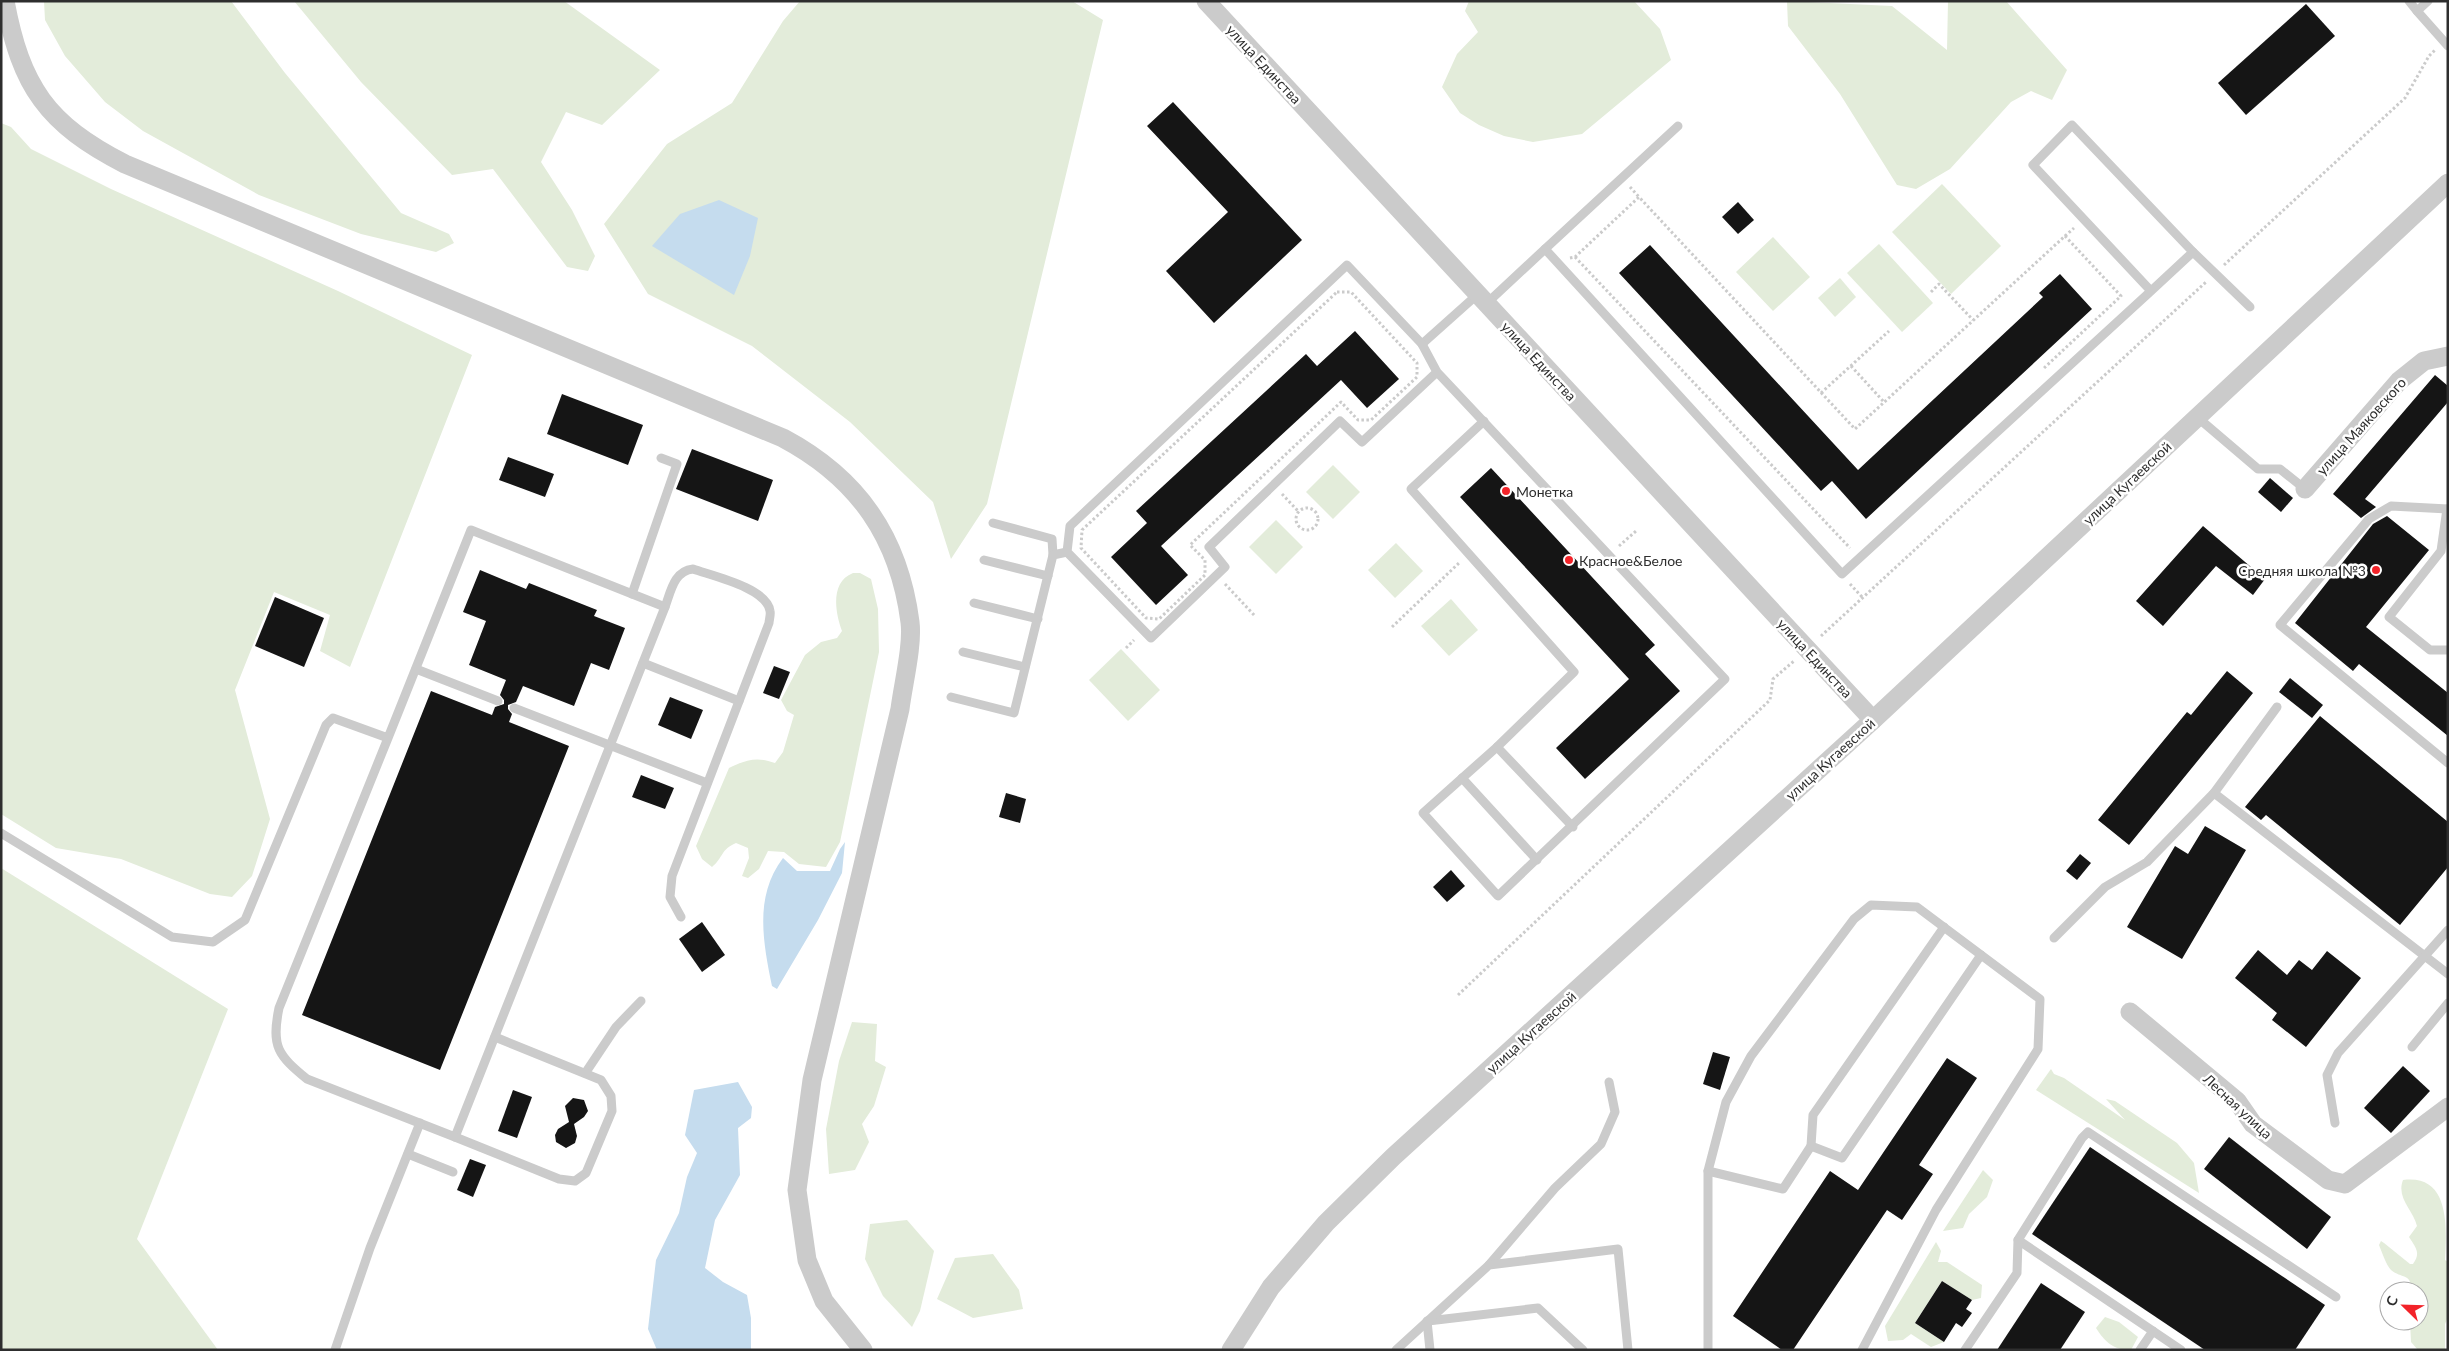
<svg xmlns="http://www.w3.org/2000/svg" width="2449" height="1351" font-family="Lato,sans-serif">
<rect width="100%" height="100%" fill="#fff"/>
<g fill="#e3ecda">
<polygon points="44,1 231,1 285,73 401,213 449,234 454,243 436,252 361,234 259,195 143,131 105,102 65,56 45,20"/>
<polygon points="294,1 564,1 660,70 602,125 566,112 541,162 572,210 595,256 588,271 567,267 493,169 452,175 361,82"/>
<polygon points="800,1 1072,1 1103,20 987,504 951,559 933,502 850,422 752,346 648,294 604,224 667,144 732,103 783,21"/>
<polygon points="1469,1 1634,1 1660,29 1671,60 1582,134 1533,142 1504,136 1479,125 1460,113 1442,87 1457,54 1478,32 1465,11"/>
<polygon points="1787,1 1892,6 1947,50 1948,1 2006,1 2067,70 2052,100 2031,91 2011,102 1950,169 1916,189 1897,185 1840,94 1788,26"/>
<polygon points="1,123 11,127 31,149 111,189 338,291 472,355 350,667 320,651 330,615 274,592 235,690 270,819 252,876 232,897 210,894 121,859 56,848 1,814"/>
<polygon points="1942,184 2001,246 1951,294 1892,232"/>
<polygon points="1773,237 1810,277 1773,311 1736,272"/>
<polygon points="1879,244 1933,303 1902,332 1847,273"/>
<polygon points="1840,278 1856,297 1835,317 1818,298"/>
<polygon points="1333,465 1360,492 1333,519 1306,492"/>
<polygon points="1276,520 1303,547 1276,574 1249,547"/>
<polygon points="1396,543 1423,571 1395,598 1368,570"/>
<path d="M853,573H860L871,579L878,609L879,652L840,842L826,867L799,864L784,852L768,851L759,869L748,878L742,876L749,858L748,848L736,843C721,849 723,858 712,867L702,859L696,846L729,768C745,760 757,756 775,763L783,752L794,715L787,711L781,700L805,655L821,642L837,638L842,631C835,612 830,582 853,573Z"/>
<polygon points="1451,599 1478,630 1449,656 1421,626"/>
<polygon points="1121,649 1160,690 1128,721 1089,680"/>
<polygon points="1,868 228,1009 137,1239 218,1350 1,1350"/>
<polygon points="852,1022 877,1024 875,1061 886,1067 874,1106 862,1124 869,1142 855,1170 829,1174 826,1129 839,1061"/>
<polygon points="2051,1069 2054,1074 2064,1078 2125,1120 2106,1099 2115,1101 2177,1143 2194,1163 2199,1193 2036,1090"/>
<polygon points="1983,1170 1993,1180 1987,1197 1969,1214 1963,1228 1943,1231"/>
<path d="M2403,1180C2449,1174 2447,1224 2445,1260L2448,1262V1317L2445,1324V1350H2418L2411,1342L2410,1321H2419V1291H2411C2412,1273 2402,1279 2391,1270C2386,1265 2382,1252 2379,1245L2381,1241L2384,1243L2410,1264H2413C2421,1253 2416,1248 2409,1237L2417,1226C2413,1210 2396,1198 2403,1180Z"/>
<polygon points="907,1220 934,1251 920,1311 912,1327 883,1296 865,1259 870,1224"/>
<polygon points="1936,1242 1941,1251 1938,1262 1947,1262 1982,1285 1981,1298 1972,1300 1942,1281 1915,1323 1944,1342 1931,1347 1911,1334 1903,1340 1888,1341 1885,1326"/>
<polygon points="993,1254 1019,1290 1023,1309 973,1318 937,1299 955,1258"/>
<path d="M2105,1317L2119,1322L2138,1337L2131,1350C2113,1350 2105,1342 2096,1328Z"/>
</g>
<g fill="#c5dcee">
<polygon points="719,200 758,218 750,256 734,295 652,246 680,214"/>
<path d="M845,842L842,873L818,920L777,989L772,986C763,942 754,896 783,858L797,871H830L840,849Z"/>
<polygon points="738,1082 752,1107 751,1118 738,1128 740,1175 715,1220 705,1268 723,1282 747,1295 751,1318 751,1350 657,1350 648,1329 656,1260 679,1213 687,1177 697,1153 685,1135 694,1090"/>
</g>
<g fill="#151515">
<polygon points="2306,4 2335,36 2246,115 2218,83"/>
<polygon points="1173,102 1302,240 1214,323 1166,271 1228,212 1147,126"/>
<polygon points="1738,202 1754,220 1738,234 1722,217"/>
<polygon points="1650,245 1858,470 2043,297 2039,293 2060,274 2092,309 1866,519 1832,481 1821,491 1619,273"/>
<polygon points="1355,331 1399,379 1367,408 1341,380 1161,546 1188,575 1156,605 1111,557 1147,523 1136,511 1306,354 1317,366"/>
<polygon points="2435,375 2448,386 2448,402 2365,499 2376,507 2361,518 2333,494"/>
<polygon points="562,394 643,425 628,465 547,434"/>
<polygon points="692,449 773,480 758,521 676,489"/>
<polygon points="508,457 554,474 545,497 499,480"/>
<polygon points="1491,468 1655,645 1645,654 1680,691 1585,779 1556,748 1629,679 1460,497"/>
<polygon points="2270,478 2293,498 2281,512 2258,492"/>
<polygon points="2387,516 2429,550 2366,627 2448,693 2448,736 2359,664 2353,671 2295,623 2373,524"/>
<polygon points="2203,526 2265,579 2253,595 2216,566 2163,626 2136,601"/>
<polygon points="480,570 526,589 529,583 597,610 594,616 625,628 609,670 591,663 574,706 523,686 516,702 508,705 508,709 512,714 509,722 569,746 440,1070 302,1015 431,691 492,715 495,707 504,704 504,700 500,695 506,680 469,665 486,621 463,612"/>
<polygon points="275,597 324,618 304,667 255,646"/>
<polygon points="774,666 790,672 779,699 763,693"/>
<polygon points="2227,671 2253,693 2129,845 2098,820 2187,712 2191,715"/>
<polygon points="2290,678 2323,705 2312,718 2279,692"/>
<polygon points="670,697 703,710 691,739 658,725"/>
<polygon points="2320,716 2448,822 2448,867 2400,925 2266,815 2261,820 2245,807"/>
<polygon points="641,775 674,788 665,809 632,797"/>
<polygon points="1006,793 1026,799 1020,823 999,817"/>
<polygon points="2205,826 2246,850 2182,959 2127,927 2175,846 2188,854"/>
<polygon points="2080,854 2091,863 2077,880 2066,871"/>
<polygon points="1451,870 1465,886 1447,902 1433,887"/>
<polygon points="702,922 725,955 702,972 679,939"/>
<polygon points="2258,950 2287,975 2299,960 2312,970 2327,951 2361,978 2306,1047 2272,1020 2277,1013 2235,978"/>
<polygon points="1713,1052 1730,1057 1720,1090 1703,1084"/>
<polygon points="1947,1058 1977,1078 1919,1165 1933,1174 1902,1220 1887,1210 1793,1350 1782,1350 1733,1316 1830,1171 1858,1190"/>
<polygon points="2403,1066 2430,1091 2391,1133 2364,1108"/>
<polygon points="513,1090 532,1097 517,1138 498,1131"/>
<polygon points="573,1098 584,1100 588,1111 584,1117 574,1124 577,1136 575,1143 566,1148 556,1142 555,1135 558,1129 569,1122 565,1106"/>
<polygon points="2229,1137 2331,1217 2307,1249 2204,1169"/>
<polygon points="2090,1147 2325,1305 2295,1350 2205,1350 2032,1234"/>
<polygon points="470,1159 486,1165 473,1197 457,1190"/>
<polygon points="1942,1281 1972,1300 1966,1309 1972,1313 1962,1327 1956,1323 1944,1342 1915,1323"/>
<polygon points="2041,1283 2085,1312 2060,1350 1997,1350"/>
</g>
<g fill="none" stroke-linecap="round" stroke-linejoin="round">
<g stroke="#cbcbcb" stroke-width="3" stroke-dasharray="2.5 2.5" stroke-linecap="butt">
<polyline points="1630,187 1639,197"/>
<polyline points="2065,236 2074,228"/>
<polyline points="1575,257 1850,548"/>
<polyline points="1570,258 1575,257 1639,197 1855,429 2065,236 2121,296 2043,369"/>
<polyline points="2224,265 2405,98 2429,56 2435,50"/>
<polygon points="1337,292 1351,292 1417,363 1417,377 1371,420 1358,420 1341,402 1190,545 1205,560 1205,575 1159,619 1146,618 1081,548 1082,530"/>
<polyline points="1931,292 1939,284 1973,320"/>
<polyline points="1851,366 1884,402"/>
<polyline points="1821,393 1889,331"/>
<polyline points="1282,494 1298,511"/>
<circle cx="1307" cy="519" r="11"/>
<polyline points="1619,546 1636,531"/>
<polyline points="1225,584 1255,616"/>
<polyline points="1850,584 1863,598"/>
<polyline points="1392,627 1460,562"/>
<polyline points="1821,636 2206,282"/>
<polyline points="1126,648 1134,640"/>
<polyline points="1458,995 1770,700 1773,679 1794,661"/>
</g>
<g stroke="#cbcbcb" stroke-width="9">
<polyline points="2409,1 2417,11 2428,1"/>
<polyline points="2417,11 2448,46"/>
<polyline points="1678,126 1545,249 1842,574 2151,291 2193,252 2072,125 2033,165 2151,291"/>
<polyline points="2193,252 2250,307"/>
<polyline points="1486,304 1545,249"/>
<polyline points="1422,344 1478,294"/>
<polyline points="1437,372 1362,442 1340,421 1209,547 1225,567 1151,638 1067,552 1070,526 1347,265 1422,344 1437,372 1725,679 1498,896 1423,813 1497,747"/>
<polyline points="2197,417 2258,469 2280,469 2305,489"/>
<polyline points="1484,421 1411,489 1574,672 1497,747 1573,827"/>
<polyline points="2447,509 2441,551 2389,617 2430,650 2448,650"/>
<polyline points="2448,509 2391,506 2369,519 2280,625 2448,763"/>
<polyline points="993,523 1052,539 1053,555"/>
<polyline points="984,560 1048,576"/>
<polyline points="632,594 677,464 661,458"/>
<polyline points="974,603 1038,619"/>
<path d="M665,607C671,591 674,571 693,569C713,576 767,588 770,611C771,615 769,620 769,623L672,876L670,897L681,917"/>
<polyline points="963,652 1025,667"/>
<polyline points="643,663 739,701"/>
<polyline points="416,669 498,701"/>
<polyline points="951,697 1014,713 1053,555 1067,552"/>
<polyline points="514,708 707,783"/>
<polyline points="1462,778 1537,860"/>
<polyline points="2214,793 2448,974"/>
<path d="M1,833L172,937L213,942L245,920L326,725L333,718L388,738L279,1008C271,1047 278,1055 307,1079L455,1137L665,607L471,530L388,738"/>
<polyline points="2054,938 2105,887 2147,862 2214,793 2277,707"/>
<polyline points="2412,1047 2448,1003"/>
<polyline points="586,1072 616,1027 641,1001"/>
<polyline points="2335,1123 2327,1075 2338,1053 2448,930"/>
<polyline points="455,1137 559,1179 575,1181 586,1173 612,1111 611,1096 601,1080 495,1037"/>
<polyline points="1811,1146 1813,1115 1944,927"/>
<polyline points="408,1154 453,1172"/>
<polyline points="1708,1171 1783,1189 1811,1146 1842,1158 1981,955"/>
<polyline points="2018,1240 2181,1350"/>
<polyline points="1489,1265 1555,1188 1601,1144 1615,1112 1609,1082"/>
<polyline points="1427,1321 1430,1350"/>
<polyline points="1428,1321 1538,1308 1583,1350"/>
<polyline points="335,1350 370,1248 420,1123"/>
<polyline points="1396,1350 1489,1265 1618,1249 1628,1350"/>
<polyline points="1708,1350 1708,1171 1726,1102 1751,1056 1854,919 1871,905 1917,907 2040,999 2038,1049 1936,1210 1862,1350"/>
<polyline points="1965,1350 2017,1273 2018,1240 2082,1138 2088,1132 2336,1297"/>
<polyline points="2140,1350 2153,1331"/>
</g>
<g stroke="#cbcbcb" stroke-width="19">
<path d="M5,1C21,87 47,124 125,164L783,438C858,478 899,537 910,622C913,645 903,685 900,709L812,1080L797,1190L807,1260L824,1301L863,1350"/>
<polyline points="1206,1 1873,720"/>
<polyline points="2305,489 2399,381 2424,361 2448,356"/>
<polyline points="2130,1012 2237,1101 2253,1124 2328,1180 2345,1184 2448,1107"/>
<polyline points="1231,1350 1271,1287 1326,1223 1393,1157 1873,720 2448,183"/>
</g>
</g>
<g fill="#f22329" stroke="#fff" stroke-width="2">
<circle cx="1506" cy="491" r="5"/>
<circle cx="1569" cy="560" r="5"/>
<circle cx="2376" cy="570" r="5"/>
</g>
<g text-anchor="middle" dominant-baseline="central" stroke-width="5" stroke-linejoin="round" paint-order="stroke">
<g font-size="14" fill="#2e2e2e" stroke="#fff">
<text transform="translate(1264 64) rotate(47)">улица Единства</text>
<text transform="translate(1539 361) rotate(47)">улица Единства</text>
<text transform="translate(2361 426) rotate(-48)">улица Маяковского</text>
<text transform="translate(2127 483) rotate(-43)">улица Кугаевской</text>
<text transform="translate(1815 658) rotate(47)">улица Единства</text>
<text transform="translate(1830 759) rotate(-42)">улица Кугаевской</text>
<text transform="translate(1531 1032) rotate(-42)">улица Кугаевской</text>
<text transform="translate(2238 1106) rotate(43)">Лесная улица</text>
</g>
<g font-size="14" fill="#2e2e2e" stroke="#fff" text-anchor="start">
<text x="1516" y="491">Монетка</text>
<text x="1579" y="560">Красное&amp;Белое</text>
<text x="2366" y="570" text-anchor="end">Средняя школа №3</text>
</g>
</g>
<rect width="2449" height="1351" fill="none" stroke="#2e2e2e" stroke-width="5"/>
<g transform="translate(2404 1306) rotate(293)"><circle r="24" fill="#ffffff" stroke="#ababab"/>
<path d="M0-4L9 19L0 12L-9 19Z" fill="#f22329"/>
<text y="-8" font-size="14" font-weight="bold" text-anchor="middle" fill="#2e2e2e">С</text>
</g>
</svg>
